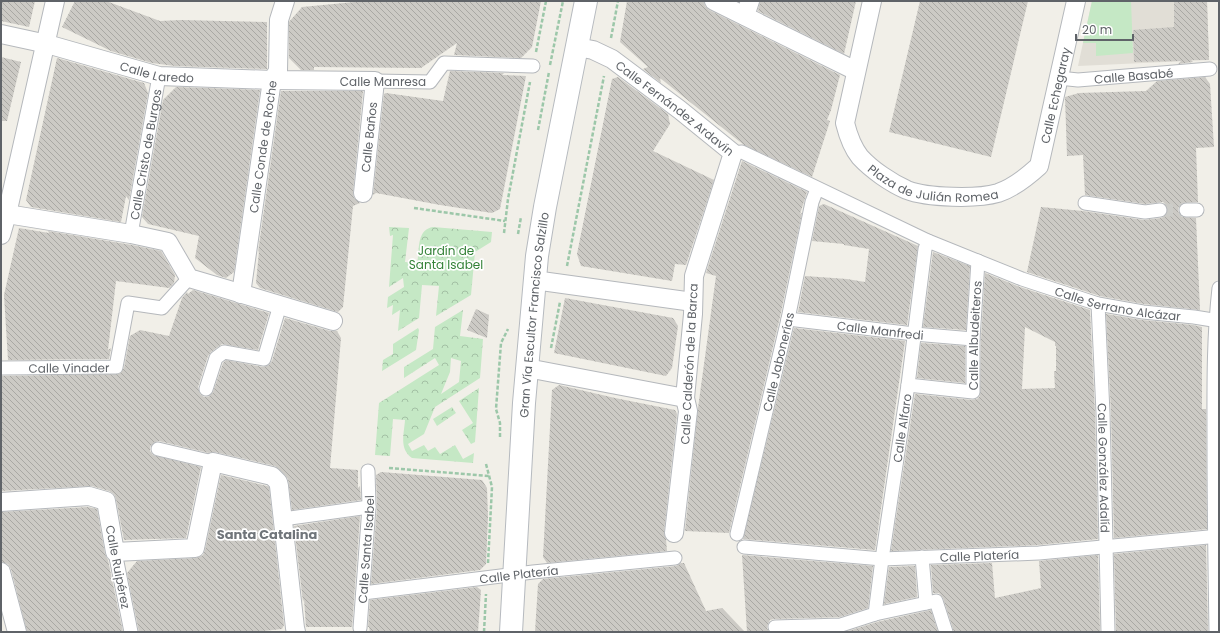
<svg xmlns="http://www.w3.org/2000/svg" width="1220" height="633" font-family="Poppins,sans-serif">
<defs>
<pattern id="park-crowns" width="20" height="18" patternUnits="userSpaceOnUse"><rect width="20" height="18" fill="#c5e8c5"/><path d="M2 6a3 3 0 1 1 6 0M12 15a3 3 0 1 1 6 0" fill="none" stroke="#a3c0a4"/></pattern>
<pattern id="building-back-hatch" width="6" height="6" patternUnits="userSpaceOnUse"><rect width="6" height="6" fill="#cccac5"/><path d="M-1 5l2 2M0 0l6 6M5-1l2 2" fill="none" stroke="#a9a8a4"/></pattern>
</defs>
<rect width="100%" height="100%" fill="#f1efe8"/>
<polygon fill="#e1ded6" points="1092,1 1207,1 1209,60 1078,66"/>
<polygon fill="#c5e8c5" points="1092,1 1131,1 1133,53 1096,56 1096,43 1083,43"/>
<g fill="url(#park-crowns)" fill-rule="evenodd">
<path d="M389,227L409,228L405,262L417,263C420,250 416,230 433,227L492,232L491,242L475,252L471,295L436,316L439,286L422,285L419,318L398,331L400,310L392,315L393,305L387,308L388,297L404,287L403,278L389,287L393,235L390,236Z"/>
<path d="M463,310L460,336L483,339L480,378L435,407L424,434L408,444L412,451L424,445L428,451L435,447L440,454L455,445L463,459L474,453L473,463L412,458C399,449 404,434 405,420L393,419L390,456L375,455L379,403L439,365L435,358L404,378V367L433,349L435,327ZM451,358L461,361L459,382L441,394L450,372Z"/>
<polygon points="418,328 419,330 416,350 382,371 383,360 393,354 393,344"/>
<polygon points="479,388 475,442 471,444 462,430 473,423 459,401"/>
<polygon points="452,407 456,413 437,426 433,419"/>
</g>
<g fill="url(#building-back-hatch)" fill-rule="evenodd">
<polygon points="1,1 35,1 29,27 1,21"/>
<polygon points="75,1 106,1 160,21 181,20 267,22 267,69 175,66 152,63 111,51 62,27"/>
<polygon points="365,1 541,1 532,47 521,58 454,55 457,43 421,68 314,67 314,70 301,70 289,58 289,22 302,7"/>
<polygon points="627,1 704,1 705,6 709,10 840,75 831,110 827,120 830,121 812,177 744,145 660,78 661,83 643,69 648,67 620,42"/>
<polygon points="760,1 856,1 844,54 758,11"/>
<polygon points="920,1 1028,1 991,157 889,132"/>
<polygon points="1174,1 1207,1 1209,60 1191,60 1193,62 1178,64 1181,61 1134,62 1133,30 1174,27"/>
<polygon points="1,57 21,62 7,121 1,121"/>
<polygon points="57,58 144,83 148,93 129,200 126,196 121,222 31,207 26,200"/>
<polygon points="450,71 504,73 502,75 526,76 500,209 492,213 440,205 376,193 373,195 384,94 386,93 443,101"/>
<polygon points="618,77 668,114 670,124 653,151 714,180 686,265 675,264 672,281 581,266 577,254 612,79"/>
<polygon points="1205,77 1210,84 1214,147 1196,148 1198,202 1182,203 1179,206 1178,210 1179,214 1182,217 1196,218 1200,310 1144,304 1100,296 1027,272 1041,207 1083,211 1144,220 1161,218 1165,216 1168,213 1167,205 1163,202 1145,204 1085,195 1083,155 1067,156 1065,97 1079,93 1146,91 1157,81"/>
<polygon points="176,87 260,90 234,272 226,278 217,275 195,258 199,236 148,224 142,217 163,100"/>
<polygon points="281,91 363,91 353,192 354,198 360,203 353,206 343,307 338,312 260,288 256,283 259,251 258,252"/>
<polygon points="742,161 807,192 800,214 802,213 780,317 729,533 685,531 698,408 716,276 706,273"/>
<polygon points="824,204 918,246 907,325 798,312 805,276 847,279 865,282 869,249 844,245 844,244 812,241 819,206"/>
<polygon points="19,228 49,233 48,231 132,245 161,251 175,275 174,283 169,288 116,281 108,350 111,348 109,359 8,360 4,295"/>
<polygon points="933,252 970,266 966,330 923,327"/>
<path d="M985,273L1020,287L1090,310L1095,413L1098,539L1038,545L891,551L915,394L972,400L977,399L980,396L981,339ZM1025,327L1055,342V346H1056V371H1054L1055,388L1022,389Z"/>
<polygon points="193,290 269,313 258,350 222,344 211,352 208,356 198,387 200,394 204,397 208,397 213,392 223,363 226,360 263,367 269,365 272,361 285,318 330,331 337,331 341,338 330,468 358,470 358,488 360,486 361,500 292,510 288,479 285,475 275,466 215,452 209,453 159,441 155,442 150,447 150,451 153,455 201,467 186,538 124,540 116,499 114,494 109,491 92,486 1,491 1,376 119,374 124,368 130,336 140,330 169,336 182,298 187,292 188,294"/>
<polygon points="565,298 673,318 678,326 672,368 666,376 554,353"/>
<polygon points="476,309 489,315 487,338 467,330"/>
<polygon points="1106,314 1142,320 1193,325 1202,327 1202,409 1206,409 1207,529 1114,538 1111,413"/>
<polygon points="794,328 905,341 875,550 743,539"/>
<polygon points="921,343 965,346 965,383 917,378"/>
<polygon points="559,385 615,398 675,410 677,414 664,532 666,539 667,551 547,563 543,557 552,390"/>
<polygon points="381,472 482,480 487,488 488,517 486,564 480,570 371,584 377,508 376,475"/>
<polygon points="221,475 267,486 269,487 284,625 282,629 254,632 139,632 127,573 137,561 196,558 203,555 205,550"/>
<polygon points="88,507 97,509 105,554 108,560 123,632 27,632 11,569 8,564 1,562 1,512"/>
<polygon points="360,516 352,627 306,627 304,599 303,602 294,526"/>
<polygon points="1206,545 1208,632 1116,632 1114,554"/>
<polygon points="742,555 873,566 868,608 840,617 774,619 770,620 768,624 767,628 769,632 747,632"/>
<polygon points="1098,555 1100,632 954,632 943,598 939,593 933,593 931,565 992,563 995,598 1041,588 1039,561"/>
<polygon points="681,563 684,563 706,611 722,608 745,632 535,632 538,584 543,579 676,566"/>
<polygon points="915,566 917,597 884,604 889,567"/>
<polygon points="477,587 481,590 478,632 370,632 369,627 368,627 370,600"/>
<polygon points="931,610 938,632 845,632 877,622"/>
</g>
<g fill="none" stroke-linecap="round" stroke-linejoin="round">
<polyline stroke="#ccccc8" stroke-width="13" stroke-dasharray="13 6" stroke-linecap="butt" points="1160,210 1186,210"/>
<defs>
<g id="pedestrian">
<path id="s1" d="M1059,78L1078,80L1210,69"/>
<polyline points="375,81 430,82 444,63 533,66"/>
<path id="s2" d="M733,153L742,152L928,241L1022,279L1098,304L1143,312L1194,317L1219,321"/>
<polyline points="1085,203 1145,212 1160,210"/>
<polyline points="1186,210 1197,210"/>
<path id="s3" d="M131,234L159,76"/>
<path id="s4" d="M1098,304L1103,413L1108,632"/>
<path id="s5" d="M788,319L914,334L973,339"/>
<path id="s6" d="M1,368L116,367L128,303L162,308L189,278"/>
<path id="s7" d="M908,385L973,392V339L978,261"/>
<polyline points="206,389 216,358 224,352 264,359 280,305"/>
<polyline points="158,449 213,462"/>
<polyline points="283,519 369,507"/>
<path id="s8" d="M737,534L788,319L812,202L817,189"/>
<path id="s9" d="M744,547L882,559L1039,553L1219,536"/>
<polyline points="115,552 131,632"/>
<polyline points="922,557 926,603"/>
<path id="s10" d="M363,593L533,572L675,558"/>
<path id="s11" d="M875,614L882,559L908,385L925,249L928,241"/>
<polyline points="775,627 841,625 875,614 936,601 946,632"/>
<path id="s12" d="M360,628L369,507L368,471"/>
<path d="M1216,632C1215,570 1214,508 1214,446C1214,393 1213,341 1219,288"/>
</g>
<g id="minor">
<polyline points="714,1 856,71"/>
<path id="s13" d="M872,1L845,123C848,135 852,147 860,157C872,170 891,183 907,190C927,198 978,199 998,193C1013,188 1028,176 1039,166L1076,1"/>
<polyline points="745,16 750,1"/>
<path id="s14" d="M1,34L47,44L159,76L272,80L375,81L363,193"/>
<path id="s15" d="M577,47L593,50L612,59L680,110L733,153L694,276L693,314L685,398L688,411L674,533"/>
<polyline points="7,214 131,234 168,242 189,278 333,321"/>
<polyline points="1,235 7,214 55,1"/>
<polyline points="534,280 693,302"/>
<path id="s16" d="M241,294L272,80L278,71L279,20L285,1"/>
<polyline points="527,368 685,398"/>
<polyline points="1,502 89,496 106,501 115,552 195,548 213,462 272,476 278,482 279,486 295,628 296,632"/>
<polyline points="1,572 17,632"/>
</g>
<g id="secondary">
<path id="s17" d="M511,632L524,403L537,256L545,207L586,1"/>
</g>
</defs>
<use href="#pedestrian" stroke="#b5b8bc" stroke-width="15"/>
<use href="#minor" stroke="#b5b8bc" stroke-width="20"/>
<use href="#secondary" stroke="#b6babf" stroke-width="24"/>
<g stroke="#9cc7a9" stroke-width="2.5" stroke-dasharray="4 2" stroke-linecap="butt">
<polyline points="611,38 618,1"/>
<polyline points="536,52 546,1"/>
<polyline points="550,65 563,1"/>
<polyline points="538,130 549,72"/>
<polyline points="414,208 505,221"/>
<polyline points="504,233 508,199 530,82"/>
<polyline points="518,234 521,217"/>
<polyline points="567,266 604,76"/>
<polyline points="551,348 560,302"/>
<polyline points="500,437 500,423 496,409 501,343 508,329"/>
<polyline points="486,464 492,487 488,563"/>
<polyline points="389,468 489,476"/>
<polyline points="484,632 486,594"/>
</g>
<use href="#pedestrian" stroke="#fff" stroke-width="13"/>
<use href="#minor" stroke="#fff" stroke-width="18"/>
<use href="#secondary" stroke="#fff" stroke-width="22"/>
</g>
<g text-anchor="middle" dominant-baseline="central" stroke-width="3.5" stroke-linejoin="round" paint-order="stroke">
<g font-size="12" fill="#5f6368" stroke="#fff">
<text stroke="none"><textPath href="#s14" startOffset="161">Calle Laredo</textPath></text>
<text stroke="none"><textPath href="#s1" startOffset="75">Calle Basabé</textPath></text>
<text x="383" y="81">Calle Manresa</text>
<text stroke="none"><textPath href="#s13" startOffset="434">Calle Echegaray</textPath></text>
<text stroke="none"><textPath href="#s15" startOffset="117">Calle Fernández Ardavín</textPath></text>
<text transform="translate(369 137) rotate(-84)">Calle Baños</text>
<text stroke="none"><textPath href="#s16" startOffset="149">Calle Conde de Roche</textPath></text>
<text stroke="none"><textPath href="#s3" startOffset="81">Calle Cristo de Burgos</textPath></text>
<text stroke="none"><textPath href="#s13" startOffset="244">Plaza de Julián Romea</textPath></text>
<text stroke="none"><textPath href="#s2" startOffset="416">Calle Serrano Alcázar</textPath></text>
<text stroke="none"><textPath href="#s17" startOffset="318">Gran Vía Escultor Francisco Salzillo</textPath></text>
<text stroke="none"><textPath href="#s5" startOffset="93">Calle Manfredi</textPath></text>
<text stroke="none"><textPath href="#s7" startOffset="122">Calle Albudeiteros</textPath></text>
<text stroke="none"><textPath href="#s8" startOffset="177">Calle Jabonerías</textPath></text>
<text transform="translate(689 364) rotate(-87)">Calle Calderón de la Barca</text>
<text stroke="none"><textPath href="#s6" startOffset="68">Calle Vinader</textPath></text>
<text stroke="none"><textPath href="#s11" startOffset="188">Calle Alfaro</textPath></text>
<text stroke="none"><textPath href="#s4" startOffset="164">Calle González Adalíd</textPath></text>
<text stroke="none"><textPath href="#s12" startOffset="79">Calle Santa Isabel</textPath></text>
<text stroke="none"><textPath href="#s9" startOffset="236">Calle Platería</textPath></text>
<text transform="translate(118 567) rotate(79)">Calle Ruipérez</text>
<text stroke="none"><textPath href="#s10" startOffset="157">Calle Platería</textPath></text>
</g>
<g font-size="12" fill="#348238" stroke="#fff">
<text x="446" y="250">Jardín de<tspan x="446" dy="14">Santa Isabel</tspan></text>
</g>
<g font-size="13" font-weight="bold" fill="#70757a" stroke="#fff">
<text x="267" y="534">Santa Catalina</text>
</g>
</g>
<rect width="1220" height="633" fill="none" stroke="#5f6368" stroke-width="4"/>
<path d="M1076 34v6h57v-6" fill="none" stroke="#5f6368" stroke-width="2"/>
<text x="1082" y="34" font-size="12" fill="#5f6368" stroke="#ffffff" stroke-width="3" paint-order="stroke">20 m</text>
</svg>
